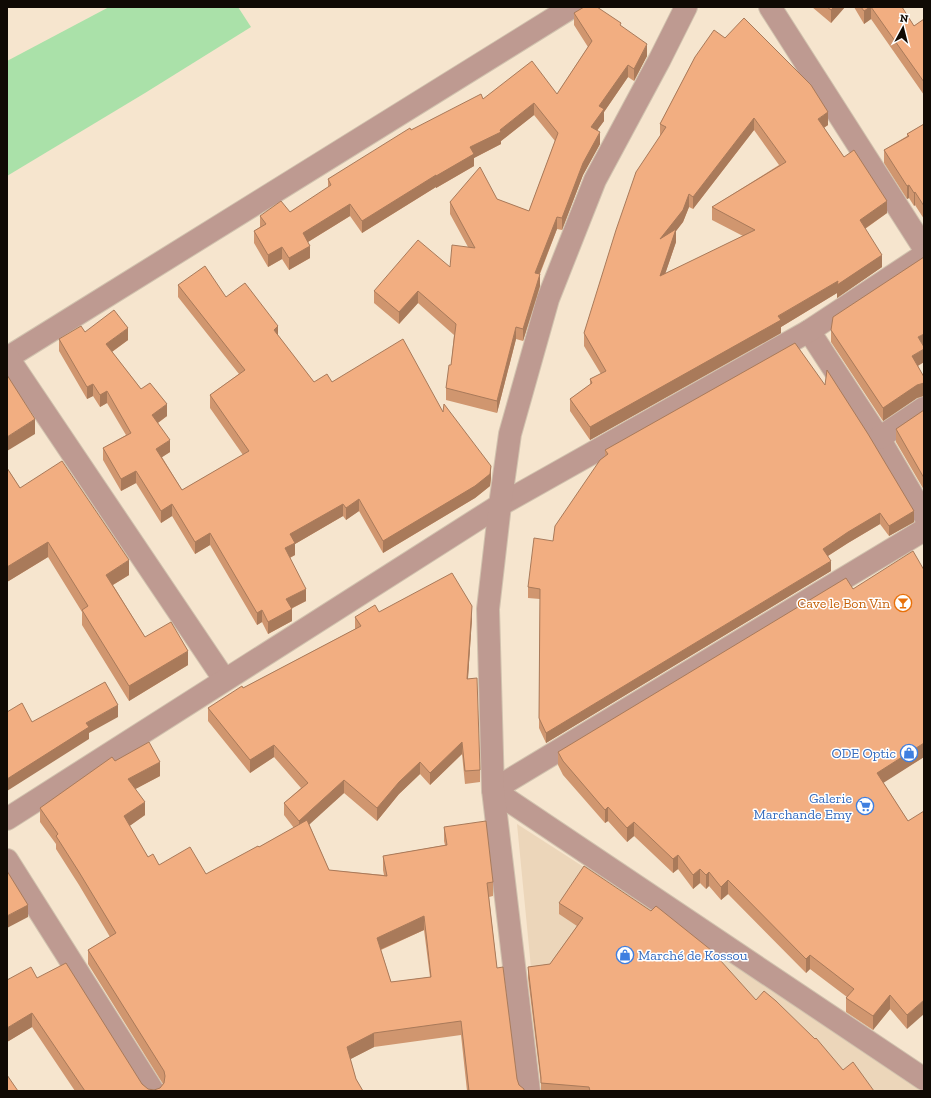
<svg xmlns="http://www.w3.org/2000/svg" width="931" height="1098" font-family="'Zilla Slab',serif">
<rect width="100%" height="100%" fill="#f6e5ce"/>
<polygon fill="#ecd6ba" points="517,824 924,1086 924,1091 543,1091"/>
<polygon fill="#aae1a9" points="109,7 238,7 251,27 145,93 7,176 7,61"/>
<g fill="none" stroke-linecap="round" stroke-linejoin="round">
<defs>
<g id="minor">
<polyline points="770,7 924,248"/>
<polyline points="809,331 879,438 924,515"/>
<polyline points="7,358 572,7"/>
<polyline points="8,358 224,679"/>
<polyline points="879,438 924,408"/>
<polyline points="924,530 493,790 924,1079"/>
<polyline points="7,819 500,505 809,331 924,255"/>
<polyline points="7,860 153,1091"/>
</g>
<polyline id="tertiary" points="529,1091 493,790 488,609 500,505 510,434 548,299 595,180 660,59 686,7"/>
</defs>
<use href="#minor" stroke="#d1c2ae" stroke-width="24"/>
<use href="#tertiary" stroke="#d1c2ae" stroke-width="24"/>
<use href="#minor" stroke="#be9a91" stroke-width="22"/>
<use href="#tertiary" stroke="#be9a91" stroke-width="22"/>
</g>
<g fill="#d0966f" fill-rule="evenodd">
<polygon points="812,7 845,7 831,23"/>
<polygon points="854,7 902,7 914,26 924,19 924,95 871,19 864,24"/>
<polygon points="574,13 621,26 647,56 634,81 628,77 604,112 604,121 597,130 600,144 583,175 562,230 557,229 540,274 540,286 523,341 516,339 497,413 446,400 446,388 451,365 454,335 418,303 399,324 374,303 374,291 450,267 468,247 450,214 450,202 497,199 529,211 555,141 534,115 501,141 501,144 474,158 474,166 436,188 436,187 362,233 350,216 308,242 310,258 289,270 282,259 268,267 254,243 254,231 260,227 260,216 290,212 328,188 328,179 411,130 483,99 557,94 588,47 574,25"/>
<path d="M695,57L828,125L824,128L844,157L887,213L865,229L882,267L837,298V293L781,327V333L590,440L570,411V399L590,385V379L601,374L584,346V333L660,136V124ZM754,130L779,165L712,207V220L743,236L665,274L676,242V231L683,222L689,207L693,209Z"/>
<polygon points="924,124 924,219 915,205 914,206 909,198 907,199 884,163 884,150 907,136 907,134"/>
<polygon points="178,285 226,297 278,336 314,382 332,382 443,412 491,478 490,486 475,498 383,553 359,511 346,520 343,516 295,544 295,555 290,558 306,601 291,609 292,621 268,634 262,622 257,625 210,545 195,554 172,516 161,523 136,483 121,491 103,460 103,448 126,435 107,403 100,407 93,396 87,399 59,351 59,339 85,332 128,340 112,352 141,389 167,416 158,423 170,452 162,457 182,490 243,455 210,408 210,395 239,374 178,297"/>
<polygon points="831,330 924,362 918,366 924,377 924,396 917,398 883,421 831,342"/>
<polygon points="795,343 914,522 889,536 880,524 848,543 828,556 831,571 546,743 539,728 540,599 528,598 528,587 553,541 605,456 605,450"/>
<polygon points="924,410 924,490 896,442 896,429"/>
<polygon points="7,468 20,488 129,575 113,585 145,637 188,665 129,701 82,625 82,612 48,557 7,582"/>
<polygon points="924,570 924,757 883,782 908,821 907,1029 890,1009 873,1030 846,1012 846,998 847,997 810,969 806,973 728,894 721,900 709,886 706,889 700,883 693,889 678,869 673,873 634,836 627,842 608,821 605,823 563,775 558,765 558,752 853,589"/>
<path d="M379,612L472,618L468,679L480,770V782L465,784L462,754L430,785L420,774L399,794L377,821L344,793L309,824L329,870L384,875L383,870V856L445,845L444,841V827L493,882V896L489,897L497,968L517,1079L519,1085L524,1091H467L461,1035L374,1047L350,1059L356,1079L363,1091H75L32,1027L7,1042L37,978L142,1084L148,1089L154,1090L160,1088L163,1084L88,964V950L110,937L79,885L56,849V844L40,822V808L115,761L160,776L135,789L145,815L129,826L148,857L159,865L206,874L259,847L294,828L284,815V803L301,788L274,757L250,773L208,721V708L243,688L355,629V617ZM424,930L430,977L391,982L381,950Z"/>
<polygon points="559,903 756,1000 843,1070 874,1091 541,1091 541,1085 528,978 528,967 550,964 577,926 559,914"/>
</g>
<g fill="#a97a5a">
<polygon points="834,7 845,7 831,23 831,10"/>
<polygon points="870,7 871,7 871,19 864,24 864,11"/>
<polygon points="647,44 647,56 634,81 634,69"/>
<polygon points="628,65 628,77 604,112 604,121 591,139 591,127 599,106"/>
<polygon points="534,103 534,115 501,141 501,144 474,158 474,166 436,188 436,176 470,147 500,130"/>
<polygon points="828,112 828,125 818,131 818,119"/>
<polygon points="754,118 754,130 693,209 693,197"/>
<polygon points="600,132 600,144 583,175 562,230 562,218 583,163"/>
<polygon points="436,175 436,187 362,233 362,221"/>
<polygon points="909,185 909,198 907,199 907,186"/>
<polygon points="915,192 915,205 914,206 914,193"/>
<polygon points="689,194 689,207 683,222 676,231 676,242 660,289 660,239"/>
<polygon points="887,201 887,213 860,232 860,220"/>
<polygon points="350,204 350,216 303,245 303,233"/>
<polygon points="557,217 557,229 535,285 535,273"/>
<polygon points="310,246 310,258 289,270 289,258"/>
<polygon points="282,247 282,259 268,267 268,255"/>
<polygon points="882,255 882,267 837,298 837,293 781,327 781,333 590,440 590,427 838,281"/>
<polygon points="540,274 540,286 523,341 523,329"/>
<polygon points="418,291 418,303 399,324 399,312"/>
<polygon points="278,326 278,338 274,330"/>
<polygon points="516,327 516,339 497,413 497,401"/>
<polygon points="128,328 128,340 106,356 106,344"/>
<polygon points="924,334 924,347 918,337"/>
<polygon points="924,349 924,362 912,369 912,356"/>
<polygon points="923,383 923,396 917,398 883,421 883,408 917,385"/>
<polygon points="93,384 93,396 87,399 87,387"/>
<polygon points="107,391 107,403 100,407 100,395"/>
<polygon points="167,404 167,416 152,427 152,415"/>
<polygon points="35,419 35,434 7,451 7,437"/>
<polygon points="170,440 170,452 156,461 156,449"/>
<polygon points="491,466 491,478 490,486 475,498 383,553 383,541"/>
<polygon points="136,471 136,483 121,491 121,479"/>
<polygon points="359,499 359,511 346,520 346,508"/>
<polygon points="172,504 172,516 161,523 161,511"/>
<polygon points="343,504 343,516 295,544 295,555 285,560 285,548 290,534"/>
<polygon points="914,511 914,522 889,536 889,526"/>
<polygon points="880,513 880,524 848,543 823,559 823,549 848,532"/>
<polygon points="210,533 210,545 195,554 195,542"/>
<polygon points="48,542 48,557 7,582 7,567"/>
<polygon points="129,560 129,575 106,589 106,575"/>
<polygon points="831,561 831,571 546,743 546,733"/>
<polygon points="306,589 306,601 286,611 286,599"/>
<polygon points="472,606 472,618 467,692 467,679"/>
<polygon points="292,609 292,621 268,634 268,622"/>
<polygon points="262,610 262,622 257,625 257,613"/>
<polygon points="188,651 188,665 129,701 129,686"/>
<polygon points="118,705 118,717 89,733 89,739 7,791 7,779 86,723"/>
<polygon points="462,742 462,754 430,785 430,773"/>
<polygon points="924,743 924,757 877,787 877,773"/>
<polygon points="274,745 274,757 250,773 250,760"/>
<polygon points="160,762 160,776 128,793 128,779"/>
<polygon points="420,762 420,774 399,794 377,821 377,808 399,782"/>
<polygon points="344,780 344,793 299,834 299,821"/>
<polygon points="145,802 145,815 124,830 124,816"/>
<polygon points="608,807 608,821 605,823 605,810"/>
<polygon points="634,822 634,836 627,842 627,828"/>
<polygon points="678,855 678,869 673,873 673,859"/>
<polygon points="700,869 700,883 693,889 693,875"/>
<polygon points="709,872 709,886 706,889 706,875"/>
<polygon points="728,880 728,894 721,900 721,887"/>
<polygon points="28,905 28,917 7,928 7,916"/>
<polygon points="424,916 424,930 377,951 377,938"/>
<polygon points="810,955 810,969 806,973 806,959"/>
<polygon points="890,995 890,1009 873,1030 873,1016"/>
<polygon points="924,1000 924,1014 907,1029 907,1015"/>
<polygon points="32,1013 32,1027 7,1042 7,1028"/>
<polygon points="374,1033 374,1047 347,1061 347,1047"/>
</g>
<g fill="#f2ae81" stroke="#a97a5a" fill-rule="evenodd">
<polygon points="584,7 597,7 621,23 620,25 647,44 634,69 628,65 599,106 604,109 591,127 600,132 583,163 562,218 557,217 535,273 540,274 523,329 516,327 497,401 446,388 449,365 451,365 456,324 418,291 399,312 374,291 418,240 450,267 452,245 475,248 450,202 480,167 497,199 529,211 558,133 534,103 500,130 501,132 470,147 474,154 436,176 436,175 362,221 350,204 303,233 310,246 289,258 282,247 268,255 254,231 266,224 260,216 281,201 290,212 331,185 328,179 410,128 411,130 481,94 483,99 532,61 557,94 592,41 574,13"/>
<polygon points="827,7 834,7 831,10"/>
<polygon points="861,7 870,7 864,11"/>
<polygon points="871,7 902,7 914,26 924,19 924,82"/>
<path d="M744,18L811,85L828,112L818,119L844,157L854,150L887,201L860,220L882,255L837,285L838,281L778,316L781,320L590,427L570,399L592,383L590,379L606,371L584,333L616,230L636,172L666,127L660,124L695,57L714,30L725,38ZM754,118L786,162L712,207L755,230L660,276L676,229L660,239L683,210L689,194L693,197Z"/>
<polygon points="924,124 924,206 915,192 914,193 909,185 907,186 884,150 909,136 907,134"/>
<polygon points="924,257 924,334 918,337 924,347 924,349 912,356 924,377 924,383 917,385 883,408 831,330 833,317"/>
<polygon points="205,266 226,297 245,283 278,326 274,330 314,382 327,374 332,382 403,339 443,412 444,404 491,466 490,474 475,486 383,541 359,499 346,508 343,504 290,534 295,543 285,548 306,589 286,599 292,609 268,622 262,610 257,613 210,533 195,542 172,504 161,511 136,471 121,479 103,448 131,433 107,391 100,395 93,384 87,387 59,339 81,326 85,332 114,310 128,328 106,344 141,389 150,383 167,404 152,415 170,440 156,449 182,490 249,451 210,395 245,370 178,285"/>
<polygon points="795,343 825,385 827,370 868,434 914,511 889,526 880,513 848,532 823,549 831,561 546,733 539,718 540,589 528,587 534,538 553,541 555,526 600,460 608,454 605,450"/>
<polygon points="7,375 35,419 7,437"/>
<polygon points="924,410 924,478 896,429"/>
<polygon points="62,461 129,560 106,575 145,637 171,622 188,651 129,686 82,610 88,606 48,542 7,567 7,468 20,488"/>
<polygon points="913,551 924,570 924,743 877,773 908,821 924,811 924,1000 907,1015 890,995 873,1016 846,998 854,989 810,955 806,959 728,880 721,887 709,872 706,875 700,869 693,875 678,855 673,859 634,822 627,828 608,807 605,810 563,761 558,752 846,578 853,589"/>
<polygon points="452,573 472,606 467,679 477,678 480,770 465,771 462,742 430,773 420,762 399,782 377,808 344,780 299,821 284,803 308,783 274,745 250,760 208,708 242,686 243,688 361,626 355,617 375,605 379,612"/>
<polygon points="105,682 118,705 86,723 89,727 7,779 7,712 22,703 32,722"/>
<path d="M149,742L160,762L128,779L145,802L124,816L148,857L153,854L159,865L190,847L206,874L258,846L259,847L307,820L329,870L387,876L383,856L447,845L444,827L486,821L493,882L487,883L497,968L503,967L517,1079L519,1085L524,1089V1091H469L461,1021L374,1033L347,1047L356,1079L363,1091H85L32,1013L7,1028V980L31,967L37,978L66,963L142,1084L148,1089L154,1090L160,1088L164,1083L165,1076L164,1071L88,950L116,933L79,872L56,836L58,834L40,808L112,757L115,761ZM424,916L431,977L391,982L377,938Z"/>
<polygon points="584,866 651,911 656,906 711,950 756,1000 764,991 776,1001 815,1039 816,1038 843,1070 853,1062 874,1091 590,1091 589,1087 541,1083 541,1078 528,967 550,964 583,918 559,903"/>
<polygon points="7,871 28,905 7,916"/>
<polygon points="7,1075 18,1091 7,1091"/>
</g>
<defs>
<symbol id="bar-ring" viewBox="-11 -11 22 22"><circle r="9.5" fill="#fff" stroke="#e8710a" stroke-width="1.5"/><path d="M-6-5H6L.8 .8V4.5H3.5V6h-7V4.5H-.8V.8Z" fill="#e8710a"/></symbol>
<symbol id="shop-ring" viewBox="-11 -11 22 22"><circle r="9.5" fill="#fff" stroke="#3f7fe0" stroke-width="1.5"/><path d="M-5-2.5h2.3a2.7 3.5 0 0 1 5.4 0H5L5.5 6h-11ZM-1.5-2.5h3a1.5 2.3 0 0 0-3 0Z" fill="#3f7fe0"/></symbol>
<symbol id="supermarket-ring" viewBox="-11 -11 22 22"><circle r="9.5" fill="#fff" stroke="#3f7fe0" stroke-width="1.5"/><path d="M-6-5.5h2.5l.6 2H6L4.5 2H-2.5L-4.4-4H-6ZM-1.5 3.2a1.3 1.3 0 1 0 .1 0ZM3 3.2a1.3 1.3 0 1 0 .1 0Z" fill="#3f7fe0"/></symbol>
</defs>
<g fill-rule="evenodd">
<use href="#bar-ring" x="893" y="593" width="20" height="20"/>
<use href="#shop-ring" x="899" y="743" width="20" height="20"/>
<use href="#supermarket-ring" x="855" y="796" width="20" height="20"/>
<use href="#shop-ring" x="615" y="945" width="20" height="20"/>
</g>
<g text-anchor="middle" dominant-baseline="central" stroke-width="3" stroke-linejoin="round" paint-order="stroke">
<g font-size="14" fill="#c56008" stroke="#fff" text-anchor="end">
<text x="890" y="603">Cave le Bon Vin</text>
</g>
<g font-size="14" fill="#366cbe" stroke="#fff" text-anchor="end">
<text x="896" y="753">ODE Optic</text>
<text x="852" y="798">Galerie<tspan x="852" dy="16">Marchande Emy</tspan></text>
<text x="638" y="955" text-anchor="start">Marché de Kossou</text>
</g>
</g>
<rect width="931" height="1098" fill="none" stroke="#100a04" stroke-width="16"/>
<g transform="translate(903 28) rotate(7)" stroke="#ffffff" stroke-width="3" paint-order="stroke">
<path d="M0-3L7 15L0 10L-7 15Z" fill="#100a04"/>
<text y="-6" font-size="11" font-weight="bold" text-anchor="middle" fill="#100a04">N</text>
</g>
</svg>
